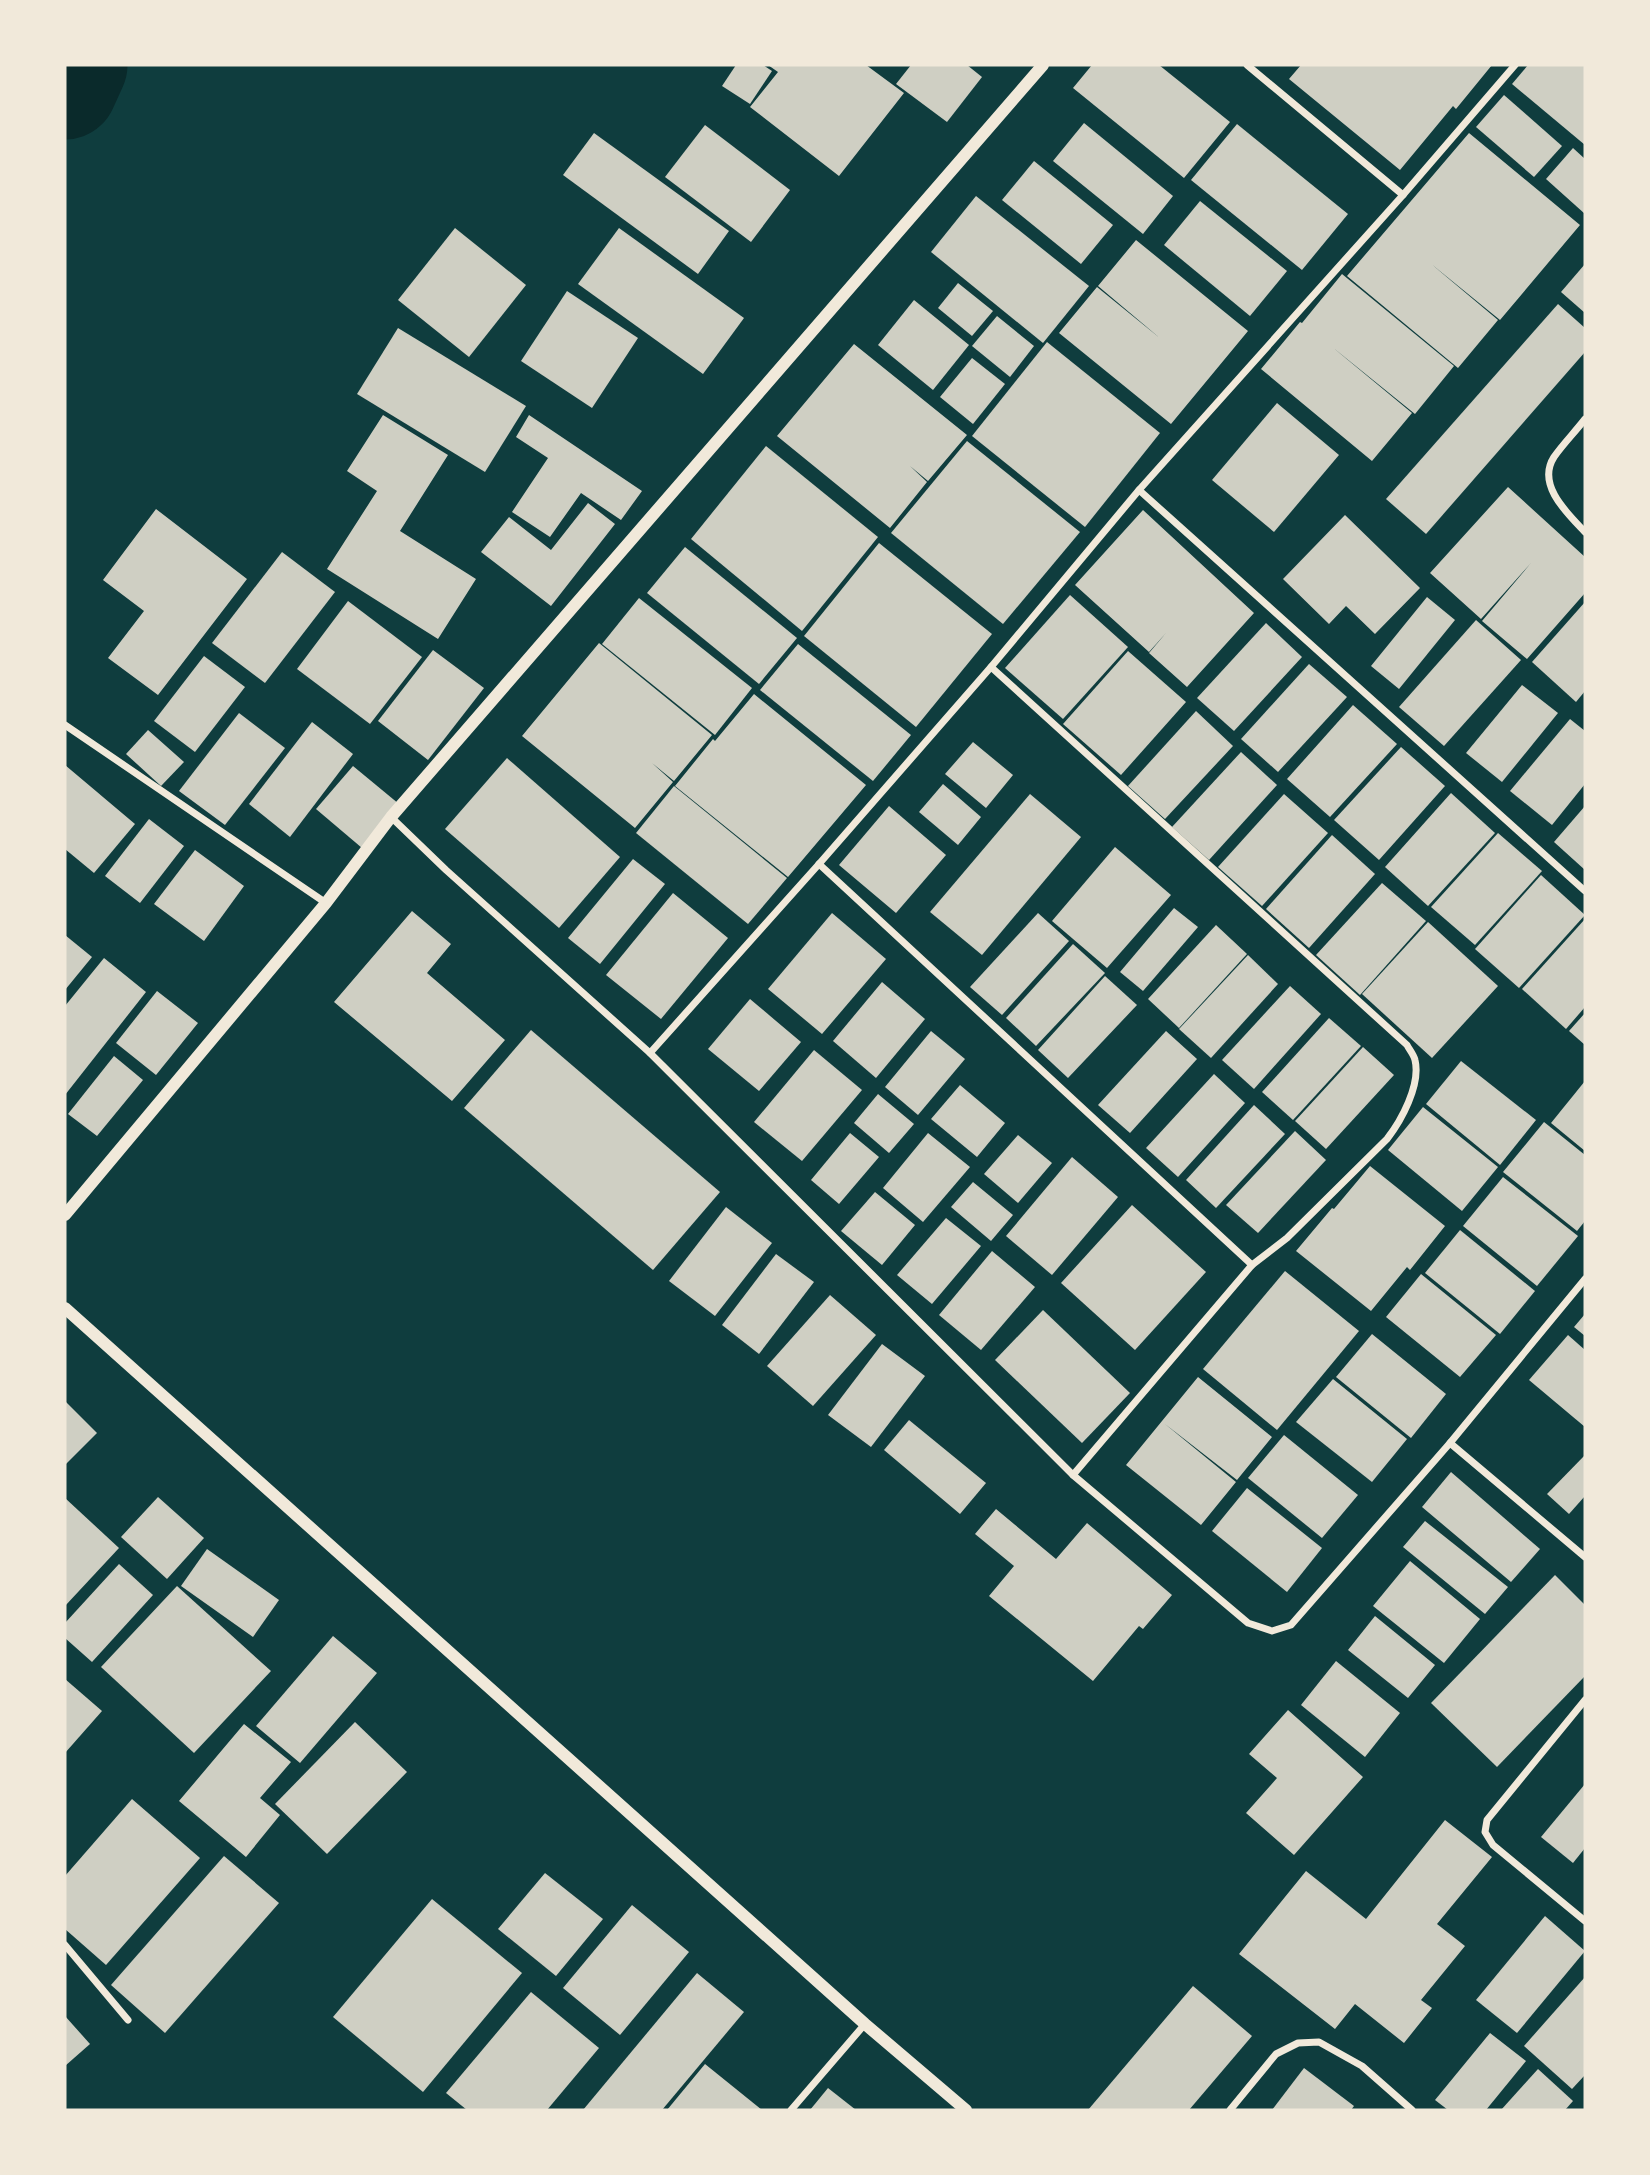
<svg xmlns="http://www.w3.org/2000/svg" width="1650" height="2175" font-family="'DejaVu Sans',sans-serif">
<rect width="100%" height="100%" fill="#0f3d3e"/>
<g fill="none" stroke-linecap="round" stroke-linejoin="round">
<polyline stroke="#0a2a2b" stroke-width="105" points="65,87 75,65"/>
</g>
<g fill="#cfcfc3">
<polygon points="736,65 763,65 772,71 750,104 722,86"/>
<polygon points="768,65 866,65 904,93 839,176 750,107 778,72"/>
<polygon points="911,65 967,65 982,77 947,122 896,84"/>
<polygon points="1092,65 1159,65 1230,122 1184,178 1073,88"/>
<polygon points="1301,65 1492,65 1456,109 1453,106 1400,170 1289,79"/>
<polygon points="1528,65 1585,65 1585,145 1512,84"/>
<polygon points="1504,95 1562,146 1534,177 1476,127"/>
<polygon points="1084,123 1173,196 1143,234 1053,161"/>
<polygon points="1237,124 1348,214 1302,270 1191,180"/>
<polygon points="705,125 790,190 751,242 665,177"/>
<polygon points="594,133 729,231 698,274 563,175"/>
<polygon points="1469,133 1580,225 1500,320 1430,263 1498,320 1458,368 1347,276"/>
<polygon points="1573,148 1585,159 1585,214 1546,179"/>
<polygon points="1034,161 1113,225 1081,264 1002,200"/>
<polygon points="976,196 1089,286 1043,343 931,252"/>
<polygon points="1200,201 1287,271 1250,316 1164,245"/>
<polygon points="455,228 526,285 469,357 398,300"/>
<polygon points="619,228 744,318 703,374 578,284"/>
<polygon points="1136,240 1248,331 1171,424 1059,333 1097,287 1161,339 1098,286"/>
<polygon points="1585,264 1585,313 1561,292"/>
<polygon points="1342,274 1454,366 1415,414 1331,346 1412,413 1372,461 1261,369 1300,322 1302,323"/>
<polygon points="958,283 993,311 972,336 938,308"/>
<polygon points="567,291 638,338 592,408 521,361"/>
<polygon points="914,300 969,345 933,390 878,345"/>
<polygon points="1558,304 1585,328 1585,352 1426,534 1386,499"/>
<polygon points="997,316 1034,346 1010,377 972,346"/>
<polygon points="398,328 526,406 485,472 357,394"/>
<polygon points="1047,342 1160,433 1085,527 972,436"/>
<polygon points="854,344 967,435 928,481 910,466 927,482 890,528 777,436"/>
<polygon points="972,358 1005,384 973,424 940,397"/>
<polygon points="1277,403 1339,455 1274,532 1212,480"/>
<polygon points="383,415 448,455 400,531 476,579 438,639 327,569 377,491 347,471"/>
<polygon points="529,415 642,491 621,520 581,493 550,537 512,512 548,458 516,437"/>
<polygon points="967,441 1080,532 1003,624 891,533"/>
<polygon points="766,446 878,537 802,631 691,539"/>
<polygon points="1508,487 1585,557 1585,593 1527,659 1482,621 1531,563 1481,619 1430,573"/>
<polygon points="588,503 615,524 551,606 481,552 509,517 551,550"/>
<polygon points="156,509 247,579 158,695 108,658 144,611 103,580"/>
<polygon points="1143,510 1254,613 1187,687 1149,653 1166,633 1149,652 1075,585"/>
<polygon points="1345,515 1420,588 1375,634 1346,606 1329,624 1283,579"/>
<polygon points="879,543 992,634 916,727 804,636"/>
<polygon points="685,547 797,638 759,684 647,593"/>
<polygon points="282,552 335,592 265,683 212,643"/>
<polygon points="1070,595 1128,647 1063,719 1005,668"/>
<polygon points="1427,597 1455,620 1399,689 1371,666"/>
<polygon points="639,598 752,688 715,735 602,644"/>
<polygon points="348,601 422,657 370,724 297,669"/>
<polygon points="1585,602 1585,691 1576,702 1532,662"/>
<polygon points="1476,620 1521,660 1444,746 1399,707"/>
<polygon points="1266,623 1302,657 1234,731 1197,698"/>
<polygon points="599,643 712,735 674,781 652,763 673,782 635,828 522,736"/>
<polygon points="798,644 911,735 873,781 760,690"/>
<polygon points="433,650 484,688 428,760 378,721"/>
<polygon points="1128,651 1186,702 1121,775 1063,724"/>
<polygon points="204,656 245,687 195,752 154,721"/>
<polygon points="1309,664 1347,697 1278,772 1241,739"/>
<polygon points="1522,685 1558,713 1502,782 1466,753"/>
<polygon points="754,694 866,785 788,877 675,786 713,739 715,741"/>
<polygon points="1353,705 1397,744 1330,817 1287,779"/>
<polygon points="1196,711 1233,746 1165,819 1128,786"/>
<polygon points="239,713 285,748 225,825 179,791"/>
<polygon points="1570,719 1585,731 1585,784 1552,825 1510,791"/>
<polygon points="312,722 353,754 290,837 249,804"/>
<polygon points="148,730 184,762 161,786 126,754"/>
<polygon points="973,742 1013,775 986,808 945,774"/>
<polygon points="1401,747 1445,786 1379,860 1334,820"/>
<polygon points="1241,752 1277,785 1209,860 1172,827"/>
<polygon points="507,758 620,857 559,928 445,829"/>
<polygon points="65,765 135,824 94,873 65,849"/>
<polygon points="353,766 399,804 362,848 316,809"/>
<polygon points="943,784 981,817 958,845 919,812"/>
<polygon points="674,786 787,878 748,924 636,833"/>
<polygon points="1451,793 1495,833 1428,906 1385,867"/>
<polygon points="1030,794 1081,837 982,955 930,912"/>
<polygon points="1284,794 1328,833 1262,906 1218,867"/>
<polygon points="889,806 946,855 896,913 839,865"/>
<polygon points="1585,806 1585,870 1554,842"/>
<polygon points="149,819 184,846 140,903 105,876"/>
<polygon points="1498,833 1542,871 1475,945 1431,907"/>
<polygon points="1332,835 1375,874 1309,948 1266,909"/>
<polygon points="1115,847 1171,895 1107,968 1052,921"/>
<polygon points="195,850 244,886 204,941 154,904"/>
<polygon points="633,859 665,884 600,964 568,938"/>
<polygon points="1541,875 1585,915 1519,988 1475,949"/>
<polygon points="1382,883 1426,921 1360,995 1316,955"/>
<polygon points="673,893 728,938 661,1019 606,975"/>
<polygon points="1174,908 1198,927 1143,991 1120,972"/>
<polygon points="412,911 451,944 427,973 505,1040 452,1101 334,1002"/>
<polygon points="832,913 886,959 822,1034 768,989"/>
<polygon points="1038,913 1069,941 1002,1015 970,987"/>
<polygon points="1585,919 1585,1007 1566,1029 1522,989"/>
<polygon points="1428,922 1498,986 1432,1058 1362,994"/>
<polygon points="1216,925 1247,954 1179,1028 1148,999"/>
<polygon points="65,935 92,957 65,990"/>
<polygon points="1073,944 1105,973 1036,1046 1006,1018"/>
<polygon points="1248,955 1278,984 1211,1058 1179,1029"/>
<polygon points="104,958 146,992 65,1095 65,1006"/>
<polygon points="1105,976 1137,1005 1068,1078 1038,1050"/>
<polygon points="882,982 925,1019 876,1078 833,1041"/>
<polygon points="1290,986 1321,1014 1254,1089 1222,1060"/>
<polygon points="157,991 198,1023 156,1075 116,1043"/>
<polygon points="750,999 801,1042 759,1091 708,1049"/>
<polygon points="1585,1013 1585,1045 1569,1031"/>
<polygon points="1329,1018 1361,1046 1293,1120 1262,1092"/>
<polygon points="531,1030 720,1192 653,1270 464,1108"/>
<polygon points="931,1031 965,1059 918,1115 885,1087"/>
<polygon points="1166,1031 1197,1059 1130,1133 1098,1105"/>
<polygon points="1363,1047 1394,1075 1326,1149 1295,1121"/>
<polygon points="814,1050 862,1090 802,1161 754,1122"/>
<polygon points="114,1056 143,1080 97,1136 68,1114"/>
<polygon points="1461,1061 1536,1120 1500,1165 1426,1104"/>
<polygon points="1214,1074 1245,1103 1178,1177 1146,1148"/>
<polygon points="1585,1081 1585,1151 1551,1123"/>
<polygon points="960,1085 1005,1123 977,1157 931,1119"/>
<polygon points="878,1094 914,1124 889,1153 854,1123"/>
<polygon points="1254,1105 1285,1134 1216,1208 1186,1180"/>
<polygon points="1423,1107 1498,1167 1462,1211 1388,1150"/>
<polygon points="1544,1122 1585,1155 1585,1221 1577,1231 1503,1172"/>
<polygon points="1295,1131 1326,1160 1258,1233 1226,1205"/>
<polygon points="850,1133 879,1157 839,1204 811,1180"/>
<polygon points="928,1133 970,1167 923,1222 883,1188"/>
<polygon points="1018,1135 1052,1163 1018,1203 984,1174"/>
<polygon points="1072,1157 1118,1197 1052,1275 1006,1236"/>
<polygon points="1370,1166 1445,1226 1410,1270 1407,1267 1371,1311 1296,1251 1332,1208 1334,1209"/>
<polygon points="1503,1177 1578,1236 1537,1286 1463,1226"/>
<polygon points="973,1182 1013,1215 991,1241 951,1207"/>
<polygon points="875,1192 915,1225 882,1265 841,1231"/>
<polygon points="1132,1205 1206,1272 1135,1350 1061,1283"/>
<polygon points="726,1207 772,1243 715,1316 669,1281"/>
<polygon points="946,1218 981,1246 932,1304 897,1275"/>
<polygon points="1460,1230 1535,1291 1500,1334 1425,1273"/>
<polygon points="992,1251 1035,1287 981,1350 939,1315"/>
<polygon points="776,1254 814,1282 759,1354 722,1325"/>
<polygon points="1285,1271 1359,1331 1277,1430 1203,1369"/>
<polygon points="1421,1274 1496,1335 1460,1377 1386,1317"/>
<polygon points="830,1295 876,1335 813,1406 767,1366"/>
<polygon points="1043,1310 1130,1393 1082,1443 995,1360"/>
<polygon points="1585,1314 1585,1336 1574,1327"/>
<polygon points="1372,1334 1446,1394 1411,1438 1336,1377"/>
<polygon points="1568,1335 1585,1350 1585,1427 1529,1380"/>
<polygon points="882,1344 925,1376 871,1447 828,1415"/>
<polygon points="1198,1377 1272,1437 1237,1480 1165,1424 1236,1482 1201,1525 1126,1465"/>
<polygon points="1333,1379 1407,1439 1372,1482 1296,1422"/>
<polygon points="65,1401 97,1433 65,1465"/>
<polygon points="909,1420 986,1483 960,1514 884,1450"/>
<polygon points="1284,1435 1358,1495 1322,1538 1248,1478"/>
<polygon points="1585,1455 1585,1496 1569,1514 1547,1494"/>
<polygon points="1451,1472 1540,1549 1511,1582 1422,1507"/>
<polygon points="1247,1488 1322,1548 1287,1592 1212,1531"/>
<polygon points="158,1497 204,1538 167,1579 121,1537"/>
<polygon points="65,1498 119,1548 65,1606"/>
<polygon points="996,1509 1056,1559 1087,1523 1172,1595 1143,1629 1139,1626 1093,1681 989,1596 1014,1566 975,1534"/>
<polygon points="1425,1521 1508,1587 1485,1614 1403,1547"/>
<polygon points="207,1549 279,1600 253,1637 181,1586"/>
<polygon points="1410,1561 1480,1619 1444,1663 1373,1606"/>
<polygon points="119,1564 153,1595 92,1662 65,1638 65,1623"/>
<polygon points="1555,1575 1585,1605 1585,1676 1497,1767 1431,1703"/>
<polygon points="177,1586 271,1671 194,1753 101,1667"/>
<polygon points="1375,1616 1435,1665 1408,1698 1348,1650"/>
<polygon points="333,1636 377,1673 300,1763 256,1726"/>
<polygon points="1336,1661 1400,1713 1365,1757 1301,1705"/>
<polygon points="65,1679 102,1711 65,1753"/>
<polygon points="1288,1710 1363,1777 1294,1855 1246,1813 1277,1778 1249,1754"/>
<polygon points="355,1722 407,1772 327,1854 275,1804"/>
<polygon points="244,1724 291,1762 260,1798 280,1815 246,1857 179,1801"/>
<polygon points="1585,1784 1585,1848 1573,1863 1541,1837"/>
<polygon points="132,1799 200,1858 106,1965 65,1929 65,1876"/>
<polygon points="1445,1820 1492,1857 1437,1924 1465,1946 1421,2000 1432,2008 1404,2043 1355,2004 1335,2029 1239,1954 1306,1871 1366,1919"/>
<polygon points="224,1856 279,1903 165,2033 111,1985"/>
<polygon points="545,1873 603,1919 556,1976 498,1929"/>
<polygon points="432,1899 522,1973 423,2092 333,2017"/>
<polygon points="632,1905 689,1952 620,2035 563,1988"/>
<polygon points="1545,1916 1585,1951 1517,2033 1476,2000"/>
<polygon points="697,1973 744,2012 662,2110 583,2110"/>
<polygon points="1585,1977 1585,2075 1572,2089 1524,2046"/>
<polygon points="1193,1986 1252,2036 1189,2110 1088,2110"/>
<polygon points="531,1992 599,2048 547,2110 467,2110 446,2093"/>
<polygon points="65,2016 90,2044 65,2066"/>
<polygon points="1490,2033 1526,2061 1486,2110 1448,2110 1435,2100"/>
<polygon points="705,2064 762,2110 667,2110"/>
<polygon points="1304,2068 1354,2106 1351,2110 1272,2110"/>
<polygon points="1538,2069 1573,2101 1565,2110 1501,2110"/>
<polygon points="828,2088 856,2110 810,2110"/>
</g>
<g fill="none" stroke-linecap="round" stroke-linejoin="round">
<g stroke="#f1e9da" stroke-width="7">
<polyline points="1247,65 1403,195"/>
<path d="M1585,419C1575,432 1563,444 1554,457C1536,485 1568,514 1585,532"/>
<polyline points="1139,490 1585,891"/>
<path d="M991,667L1407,1045C1409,1049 1414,1055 1415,1060C1421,1085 1401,1121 1387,1139L1287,1238L1252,1265L1073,1475"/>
<polyline points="65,725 326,903"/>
<polyline points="391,817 446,870 650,1053 1073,1475 1248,1623 1272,1631 1291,1625 1450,1443 1585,1279"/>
<polyline points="819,864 1252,1265"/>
<polyline points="650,1053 819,864 991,667 1139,490 1403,195 1515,65"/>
<polyline points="1450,1443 1585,1557"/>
<polyline points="1585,1700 1487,1820 1485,1832 1493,1845 1585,1921"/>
<polyline points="65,1945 128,2020"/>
<polyline points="791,2110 865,2024"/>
<polyline points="1230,2110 1276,2054 1298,2043 1319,2042 1362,2066 1412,2110"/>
</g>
<g stroke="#f1e9da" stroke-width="12">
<polyline points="65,1215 326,903 391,817 1043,65"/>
<polyline points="65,1308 865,2024 966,2110"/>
</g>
</g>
<rect width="1650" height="2175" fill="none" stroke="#f1e9da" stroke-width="133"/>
</svg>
